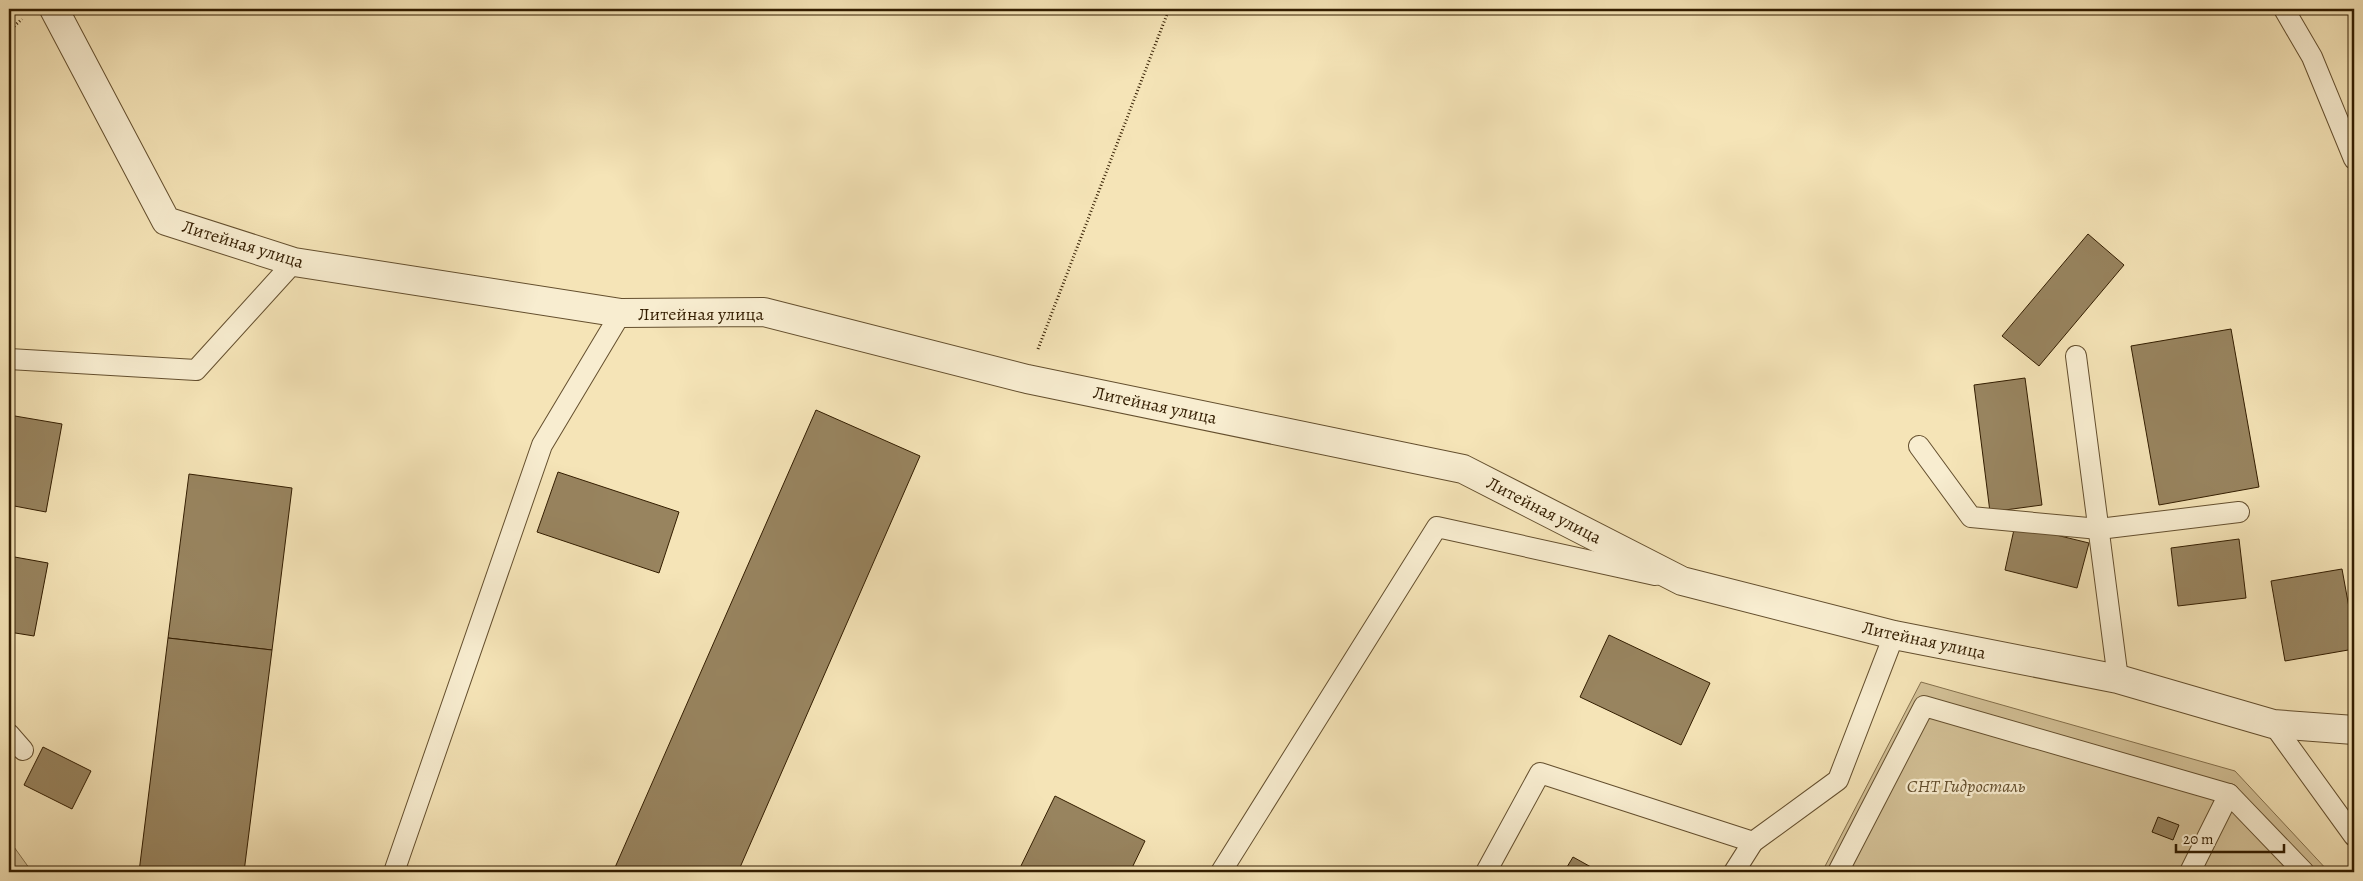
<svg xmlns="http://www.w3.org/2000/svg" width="2363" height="881" font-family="Alegreya,serif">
<rect width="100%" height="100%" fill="#f5e4b7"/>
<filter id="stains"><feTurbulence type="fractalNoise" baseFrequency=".004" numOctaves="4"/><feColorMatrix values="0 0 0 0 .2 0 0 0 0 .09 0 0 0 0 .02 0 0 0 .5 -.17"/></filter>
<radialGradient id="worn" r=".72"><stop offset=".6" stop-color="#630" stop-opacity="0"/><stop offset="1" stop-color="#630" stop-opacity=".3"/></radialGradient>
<g fill="#d4c298" stroke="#84704c">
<polygon points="1921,682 2235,771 2329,872 1822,872"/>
<polygon points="9,840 32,872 9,872"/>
</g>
<g fill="#98845f" stroke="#331d00">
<polygon points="2088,234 2124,265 2039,366 2002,336"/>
<polygon points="2231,329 2259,487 2159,505 2131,346"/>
<polygon points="2025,378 2042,505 1990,512 1974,385"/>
<polygon points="816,410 920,456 738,872 613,872"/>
<polygon points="9,415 62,424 46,512 9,505"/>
<polygon points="558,472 679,512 659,573 537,532"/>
<polygon points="189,474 292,488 272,650 168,638"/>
<polygon points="2015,525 2089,543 2077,588 2005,570"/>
<polygon points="2239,539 2246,598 2178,606 2171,548"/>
<polygon points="9,556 48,563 34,636 9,632"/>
<polygon points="2342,569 2354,635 2354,649 2285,661 2271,581"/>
<polygon points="1609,635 1710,683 1681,745 1580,697"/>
<polygon points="168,638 272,650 244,872 139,872"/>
<polygon points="43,747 91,771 72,809 24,785"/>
<polygon points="1055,796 1145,841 1130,872 1018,872"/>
<polygon points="2158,817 2179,825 2173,840 2152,832"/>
<polygon points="1573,857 1600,872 1564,872"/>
</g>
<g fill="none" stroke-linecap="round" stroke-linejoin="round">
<defs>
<g id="lane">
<polyline points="2284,9 2312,57 2354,159"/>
<polyline points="2076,356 2118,679"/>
<polyline points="9,359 196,370 294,262"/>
<polyline points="1919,446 1971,517 2099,529 2239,512"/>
<polyline points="2273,724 2354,836"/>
<polyline points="9,734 23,750"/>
<polyline points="394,872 542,445 621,313"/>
<polyline points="1221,872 1437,527 1655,575"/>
<polyline points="1486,872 1540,773 1753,842"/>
<polyline points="1734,872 1753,842 1838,780 1894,635"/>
<polyline points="1838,872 1924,706 2229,794"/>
<polyline points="2190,872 2229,794 2304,872"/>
</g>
<polyline id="street" points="54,9 166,221 294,262 621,313 764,312 1027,379 1463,469 1682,581 1894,635 2118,679 2273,724 2354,730"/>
</defs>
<use href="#lane" stroke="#644f2e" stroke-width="22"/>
<use href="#street" stroke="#644f2e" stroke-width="30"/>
<g stroke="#331d00" stroke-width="3" stroke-dasharray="1 2.5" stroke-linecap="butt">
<polyline points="9,31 22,19"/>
<polyline points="1038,349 1169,9"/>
</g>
<use href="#lane" stroke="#f8edd0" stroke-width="20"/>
<use href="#street" stroke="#f8edd0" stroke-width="28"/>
</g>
<g text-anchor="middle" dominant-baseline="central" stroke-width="4.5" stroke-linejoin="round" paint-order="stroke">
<g font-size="18" fill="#331d00" stroke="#f8edd0">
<text transform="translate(243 244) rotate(17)">Литейная улица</text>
<text x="701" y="314">Литейная улица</text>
<text transform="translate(1155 405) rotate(12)">Литейная улица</text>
<text transform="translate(1544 510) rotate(27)">Литейная улица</text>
<text transform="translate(1924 640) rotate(12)">Литейная улица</text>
</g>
<g font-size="18" font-style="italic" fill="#634f2e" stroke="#f8edd0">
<text x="1966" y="786">СНТ Гидросталь</text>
</g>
</g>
<rect width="2363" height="881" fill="none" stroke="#f5e4b7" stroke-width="30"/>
<rect x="10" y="10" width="2343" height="861" fill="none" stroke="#331d00" stroke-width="2.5"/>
<rect x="15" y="15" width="2333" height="851" fill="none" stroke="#331d00"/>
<path d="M2176 844v8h108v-8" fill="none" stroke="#331d00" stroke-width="2.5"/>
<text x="2183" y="844" font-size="15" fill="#331d00" stroke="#f8edd0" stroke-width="4" paint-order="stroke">20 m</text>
<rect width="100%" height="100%" filter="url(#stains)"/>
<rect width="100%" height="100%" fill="url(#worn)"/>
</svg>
